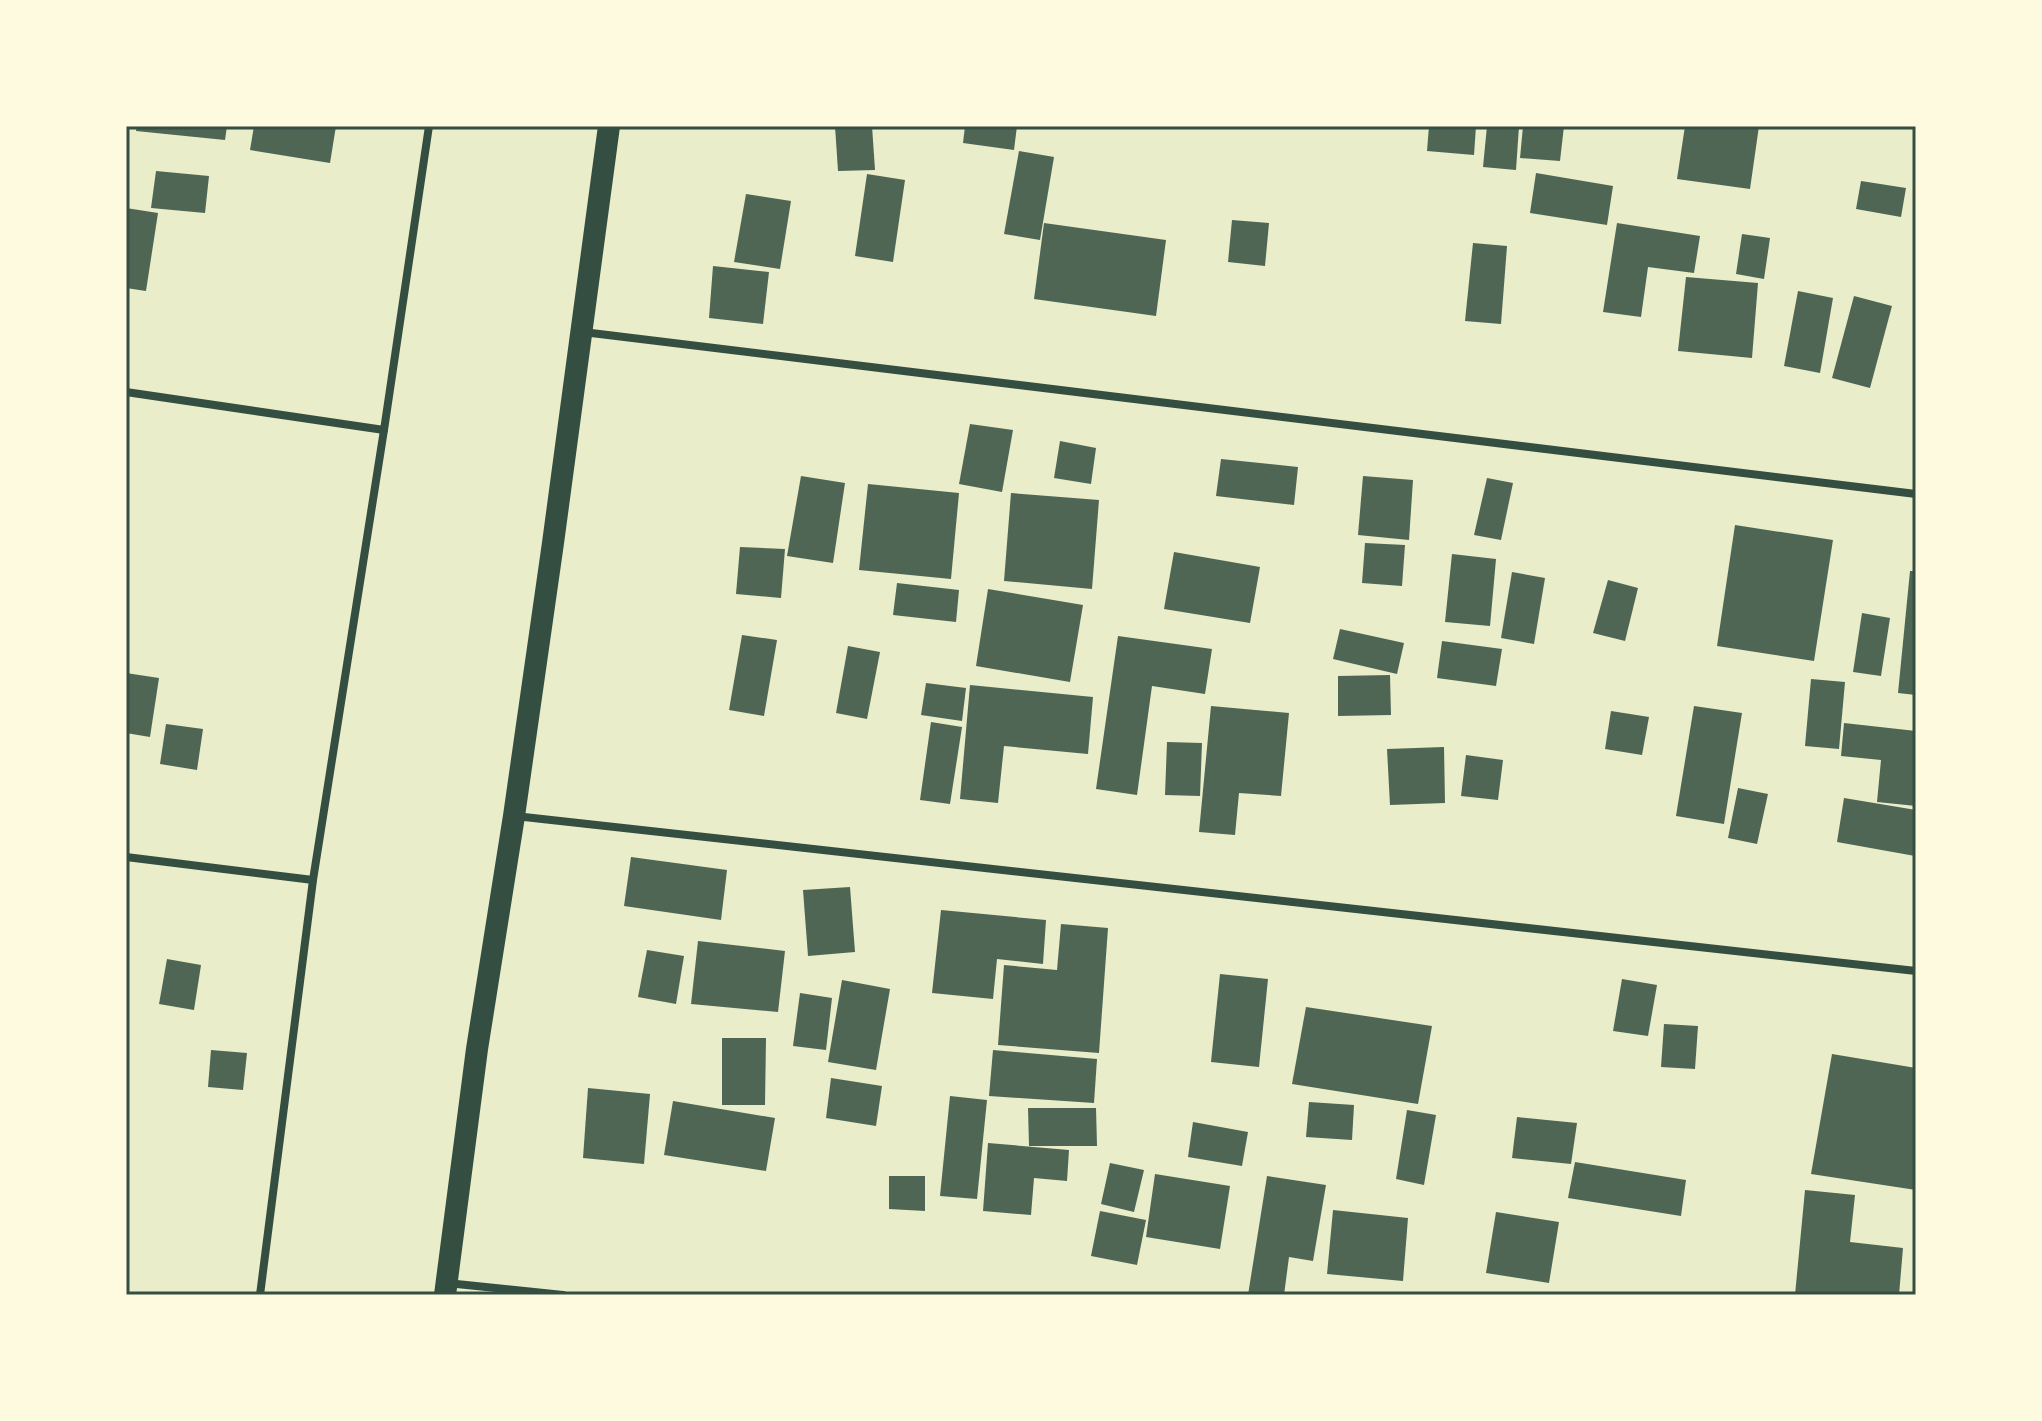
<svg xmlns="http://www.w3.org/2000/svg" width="2042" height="1421" font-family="Signika,sans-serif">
<rect width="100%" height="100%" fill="#e9edc9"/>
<g fill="#4f6655">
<polygon points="137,126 227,126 225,140 136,131"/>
<polygon points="254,126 336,126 330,163 250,150"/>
<polygon points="835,126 872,126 875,170 838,171"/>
<polygon points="965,126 1017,126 1014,150 963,143"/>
<polygon points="1429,126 1476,126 1474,155 1427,151"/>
<polygon points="1487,126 1519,126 1516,170 1483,167"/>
<polygon points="1523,126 1564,126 1560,161 1520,158"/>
<polygon points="1685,126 1759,126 1750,189 1677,179"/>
<polygon points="1019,151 1054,157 1040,240 1004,234"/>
<polygon points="156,171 209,176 205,213 151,208"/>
<polygon points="1536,173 1613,186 1607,225 1530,213"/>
<polygon points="867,174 905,180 893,262 855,256"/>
<polygon points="1861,181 1906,188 1901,217 1856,209"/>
<polygon points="746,194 791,201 780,269 734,262"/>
<polygon points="126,208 158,213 146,291 126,288"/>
<polygon points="1232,220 1269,223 1265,266 1228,262"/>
<polygon points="1044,223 1166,240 1156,316 1034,299"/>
<polygon points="1617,223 1700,236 1694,273 1648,267 1641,317 1603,312"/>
<polygon points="1742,234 1770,238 1764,279 1736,274"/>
<polygon points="1473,243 1507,246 1501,324 1465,321"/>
<polygon points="713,266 769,272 763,324 709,318"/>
<polygon points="1686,277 1758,283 1752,358 1678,351"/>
<polygon points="1798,291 1833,298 1820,373 1784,366"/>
<polygon points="1854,296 1892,306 1870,388 1832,378"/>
<polygon points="970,424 1013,430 1002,492 959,484"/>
<polygon points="1060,441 1096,448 1091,484 1054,478"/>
<polygon points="1221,459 1298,467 1294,505 1216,496"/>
<polygon points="801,476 845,483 833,563 787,556"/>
<polygon points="1363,476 1413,480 1409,540 1358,535"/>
<polygon points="1487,478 1513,483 1501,540 1474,535"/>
<polygon points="868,484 959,493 951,579 859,570"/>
<polygon points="1011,493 1099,500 1092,589 1004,581"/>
<polygon points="1735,525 1833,540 1814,661 1717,646"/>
<polygon points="1365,543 1405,545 1402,586 1362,583"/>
<polygon points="740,547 785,549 781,598 736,594"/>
<polygon points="1174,552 1260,567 1250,623 1164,609"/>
<polygon points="1452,554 1496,559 1490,626 1445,622"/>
<polygon points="1910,571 1916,571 1916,695 1898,693"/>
<polygon points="1512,572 1545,578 1534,644 1501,638"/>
<polygon points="1608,580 1638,588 1625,641 1593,633"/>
<polygon points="897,583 959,590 956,622 893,615"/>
<polygon points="988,589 1083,605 1070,682 976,666"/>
<polygon points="1862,613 1890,618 1881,676 1853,672"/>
<polygon points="1340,629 1404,643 1397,674 1333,659"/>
<polygon points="742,635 777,640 764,716 729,710"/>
<polygon points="1118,636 1212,649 1205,694 1152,686 1137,795 1096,789"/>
<polygon points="1442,641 1502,649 1496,686 1437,678"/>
<polygon points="848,646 880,652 867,719 836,713"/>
<polygon points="126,673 159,678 150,737 126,733"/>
<polygon points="1390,675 1391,715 1338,716 1338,676"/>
<polygon points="1811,679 1845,682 1839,749 1805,746"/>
<polygon points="926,683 966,688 962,721 921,715"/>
<polygon points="970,685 1093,697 1088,754 1004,746 998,803 960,799"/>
<polygon points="1211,706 1289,713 1281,796 1239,793 1235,835 1199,832"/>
<polygon points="1694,706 1742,713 1724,824 1676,816"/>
<polygon points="1611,711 1649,717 1642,755 1605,749"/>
<polygon points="931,722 962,727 950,804 920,800"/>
<polygon points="1844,723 1916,731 1916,806 1877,802 1881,760 1841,756"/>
<polygon points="166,724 203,729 197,770 160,764"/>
<polygon points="1167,742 1202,743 1200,796 1165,795"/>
<polygon points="1444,747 1445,803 1390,805 1387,749"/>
<polygon points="1466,755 1503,760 1498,800 1461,796"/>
<polygon points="1738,788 1768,794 1757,844 1728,838"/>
<polygon points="1844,798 1916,810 1915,856 1837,842"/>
<polygon points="631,857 727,870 721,920 624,906"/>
<polygon points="850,887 855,952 808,956 803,890"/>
<polygon points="941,910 1046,920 1043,964 997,959 993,999 932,993"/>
<polygon points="1061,924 1108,928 1099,1053 998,1045 1004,965 1057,970"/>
<polygon points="698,941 785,951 778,1012 691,1004"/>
<polygon points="647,950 684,956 676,1004 638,997"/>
<polygon points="167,959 201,965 194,1010 159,1004"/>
<polygon points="1220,974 1268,979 1259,1067 1211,1062"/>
<polygon points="1622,979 1657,985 1648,1036 1613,1031"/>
<polygon points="842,980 890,989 876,1070 828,1062"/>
<polygon points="800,993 832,998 826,1050 793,1046"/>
<polygon points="1306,1007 1432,1026 1418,1104 1292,1084"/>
<polygon points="1664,1024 1698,1026 1695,1069 1661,1067"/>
<polygon points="722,1038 766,1038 765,1105 722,1105"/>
<polygon points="211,1050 247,1053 243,1090 208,1087"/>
<polygon points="993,1050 1097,1059 1094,1103 989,1096"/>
<polygon points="1832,1054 1916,1068 1916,1190 1811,1174"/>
<polygon points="831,1078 882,1086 876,1126 826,1118"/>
<polygon points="588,1088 650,1094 644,1164 583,1158"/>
<polygon points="950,1096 987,1100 977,1199 940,1196"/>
<polygon points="673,1101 775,1118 766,1171 664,1155"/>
<polygon points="1309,1102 1354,1105 1352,1140 1306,1137"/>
<polygon points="1028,1108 1096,1108 1097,1146 1029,1146"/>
<polygon points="1407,1110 1436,1115 1424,1185 1396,1179"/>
<polygon points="1517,1117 1577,1123 1571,1164 1512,1158"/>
<polygon points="1193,1122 1248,1132 1242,1166 1188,1157"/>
<polygon points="988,1143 1069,1150 1067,1181 1034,1178 1031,1215 983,1211"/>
<polygon points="1575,1162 1686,1180 1681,1216 1568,1198"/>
<polygon points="1110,1163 1144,1170 1134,1212 1101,1204"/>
<polygon points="1155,1174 1230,1186 1220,1249 1146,1237"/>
<polygon points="889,1176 925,1176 925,1211 889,1209"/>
<polygon points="1267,1176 1326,1185 1313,1261 1289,1257 1284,1295 1248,1295"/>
<polygon points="1805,1190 1855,1195 1850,1242 1903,1248 1899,1295 1795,1295"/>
<polygon points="1333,1210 1408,1218 1403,1281 1327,1274"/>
<polygon points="1100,1211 1146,1220 1137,1265 1091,1256"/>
<polygon points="1496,1212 1559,1222 1549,1283 1486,1273"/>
</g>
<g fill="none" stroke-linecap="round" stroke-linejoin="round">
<g stroke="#344e41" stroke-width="8">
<polyline points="583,332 1916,494"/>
<polyline points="126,392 384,430"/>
<polyline points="515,816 1916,971"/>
<polyline points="126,857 313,880"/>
<polyline points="447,1283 563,1295"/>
<polyline points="260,1295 313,880 384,430 429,126"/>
</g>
<polyline stroke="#344e41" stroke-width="22" points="445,1295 477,1049 514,816 553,543 609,126"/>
</g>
<rect width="2042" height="1421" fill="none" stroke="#fefae0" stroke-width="256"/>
<rect x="128" y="128" width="1786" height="1165" fill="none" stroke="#344e41" stroke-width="3"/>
</svg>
